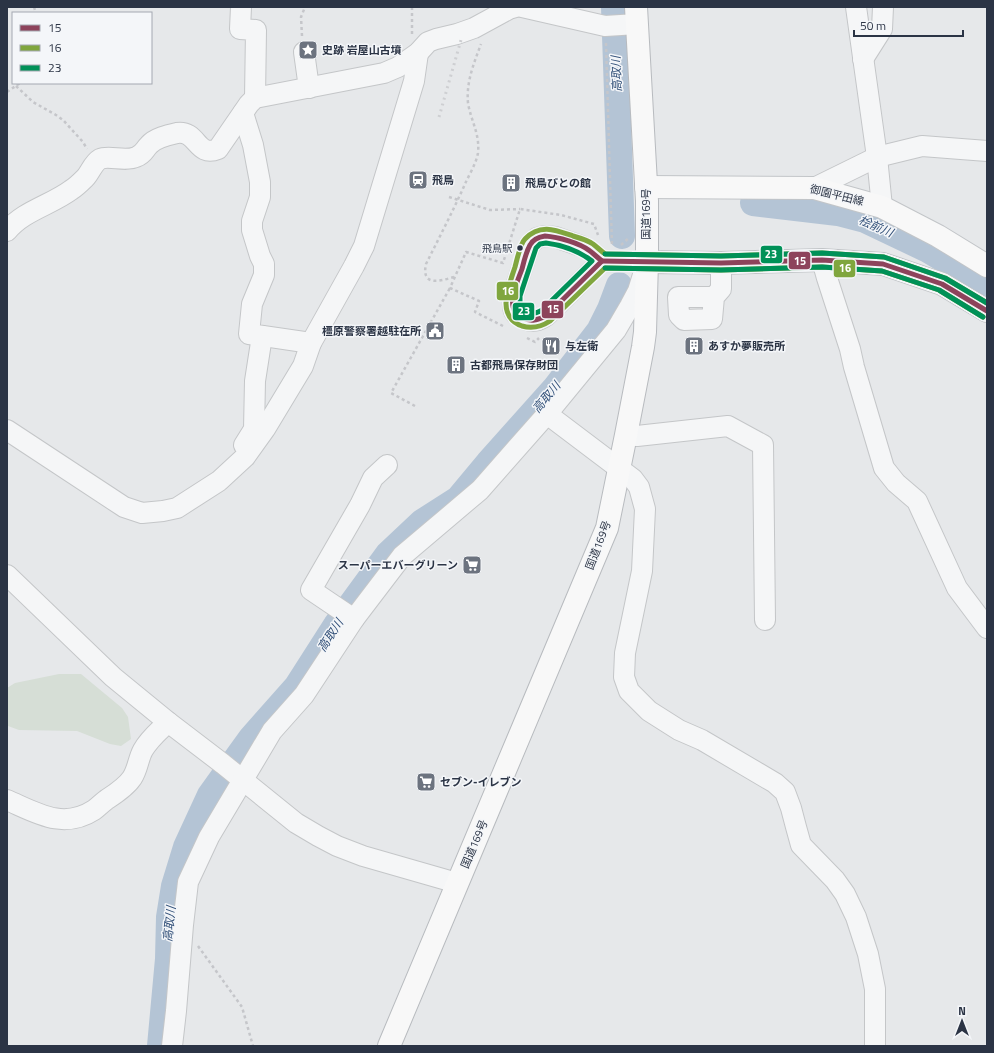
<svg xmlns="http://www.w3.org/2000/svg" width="994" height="1053" font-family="'Titillium Web','Noto Sans JP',sans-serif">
<rect width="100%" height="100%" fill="#e6e8ea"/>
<polygon fill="#d6ded6" points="59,674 81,674 122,708 128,717 131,739 121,746 110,744 77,731 19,730 8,726 7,725 7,688 15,683"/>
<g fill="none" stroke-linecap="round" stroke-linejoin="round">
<g stroke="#b4c4d5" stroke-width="26">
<polyline points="614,7 622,236"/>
<polyline points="753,203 838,213 865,220 928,250 987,285"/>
<polyline points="160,1046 168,959 169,917 174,886 186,847 210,795 251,738 297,686 336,625 388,554 422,522 458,499 488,463 555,388 599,331 610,309 619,285"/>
</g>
<defs>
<g id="minor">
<polyline points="241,7 240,29 256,30 255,98"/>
<polyline points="522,7 605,26 637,24"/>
<polyline points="856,7 877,157 882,207"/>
<polyline points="304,52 309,88"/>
<polyline points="863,59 882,29 883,7"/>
<polyline points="243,113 253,145 260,182 260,197 252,221 252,230 260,256 264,264 264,275 252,304 249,334 311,343"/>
<polyline points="814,188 877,157 922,146 987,151"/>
<path d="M7,231C23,211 51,205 71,190C76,187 81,182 85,178C90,173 93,163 100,159C109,155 125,162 136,157C144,154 144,150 149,145C155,138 168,135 177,133C198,130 196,158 218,149L249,104L255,98L384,73L398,67L418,53L428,42L436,39L457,34L474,28L509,9L516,7"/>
<polyline points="822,260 827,278 850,349 854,367 884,468 896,483 917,501 957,588 987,628"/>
<polyline points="714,297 678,297 679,315 684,320 712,319 714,297 721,289 721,263"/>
<polyline points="547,414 633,479 639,487 645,509 642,571 625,653 624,677 629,691 649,711 679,730 702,740 775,783 785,792 791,808 796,827 801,845 835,880 845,894 856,917 868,954 875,989 875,1046"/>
<polyline points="7,430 124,507 142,513 163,511 177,508 219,481 245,457 265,429 303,366 311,343 354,266 364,246 414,81 418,53"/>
<polyline points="626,435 637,436 728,426 763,445 765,620"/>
<polyline points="244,445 254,429 255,381 262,336"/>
<polyline points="7,575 113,677 168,722 223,764 296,823 318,836 337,846 363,856 457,883"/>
<polyline points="354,619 311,590 360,505 373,478 387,465"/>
<path d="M7,800C37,813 63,830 94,810C98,807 102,803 106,800C115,794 126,787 132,778C138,769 138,759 143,750C149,739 159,731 168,722"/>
<path d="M172,1046L176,1011L183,925L188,882L209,837L272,731L304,695L354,619L402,556L480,490L547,414L616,330L630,306L638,291L647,262L602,261L589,250L581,246L555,237L545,236L537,238L530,244L513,295C513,300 512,307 514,311C518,319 530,322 538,320C541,319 544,317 546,316L602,261"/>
</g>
<g id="major">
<polyline points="646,187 814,188 882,207 938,236 987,266"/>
<polyline points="647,262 721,263 822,260 883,264 942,284 987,311"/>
</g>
<polyline id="highway" points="389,1046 607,528 626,435 643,347 645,332 647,262 647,201 636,7"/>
</defs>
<use href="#minor" stroke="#c4c6c8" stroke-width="22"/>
<use href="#major" stroke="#c2c5c8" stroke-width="24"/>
<use href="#highway" stroke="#b8bbbf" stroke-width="24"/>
<g stroke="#c5c6ca" stroke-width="2.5" stroke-dasharray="3 3" stroke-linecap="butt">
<polyline points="34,7 36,13"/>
<polyline points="412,7 412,34"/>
<polyline points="302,36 301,17 305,7"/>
<polyline points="606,43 612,246"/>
<polyline points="16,86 33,102 56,115 63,120 83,142 87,149"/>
<polyline points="7,92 20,83"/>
<polyline points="449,197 490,210 520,209"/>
<polyline points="621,245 630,237"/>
<path d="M454,277C440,281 421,287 426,264C439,238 453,211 465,184C469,175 476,164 478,153C480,134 471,121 468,103C466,82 474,63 481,44"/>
<polyline points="503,326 475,312 479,301 450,288 466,252 503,263 520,209 561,215 594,224 598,235"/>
<polyline points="527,338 535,342 539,338"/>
<polyline points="415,406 391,393 450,288"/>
<polyline points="198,946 242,1007 253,1046"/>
</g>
<use href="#minor" stroke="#f5f6f7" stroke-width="20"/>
<use href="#major" stroke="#f8f8f8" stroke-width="22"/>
<use href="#highway" stroke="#f8f8f8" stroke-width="22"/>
<polyline stroke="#cecfd2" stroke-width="3" stroke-dasharray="2 4" stroke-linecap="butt" points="439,117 461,40"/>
<defs>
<g id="bus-1">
<path d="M545,236C558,237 580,243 590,251C594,254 598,258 602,261L546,316C538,320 531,322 523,318C503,310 517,283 522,269C524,261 526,252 530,245C533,239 539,237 545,236Z"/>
<polyline points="602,261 721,263 822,260 883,264 942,284 987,311"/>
</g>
<path id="bus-2" d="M983,317L939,290L882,271L822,267L721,270L605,268L550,321C541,327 532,329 522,326C495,316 509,286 515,267C517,260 520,244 525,239C540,223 556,230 573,236C580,238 587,240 593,244C597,247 601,251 605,254L721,256L822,253L884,257L945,278L987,303"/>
<g id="bus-3">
<path d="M546,243C561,245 579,251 592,261L542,310C534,315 526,315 520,308V296L536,248L540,244Z"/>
<polyline points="605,254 721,256 822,253 884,257 945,278 987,303"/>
<polyline points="605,268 721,270 822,267 882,271 939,290 983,317"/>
</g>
</defs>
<use href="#bus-1" stroke="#f4f6f9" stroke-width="8"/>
<use href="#bus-2" stroke="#f4f6f9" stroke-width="8"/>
<use href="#bus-3" stroke="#f4f6f9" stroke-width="8"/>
<use href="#bus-1" stroke="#8d435b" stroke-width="5"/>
<use href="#bus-2" stroke="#80a63e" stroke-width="5"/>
<use href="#bus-3" stroke="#009158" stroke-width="5"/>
</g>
<defs>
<symbol id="sight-square" viewBox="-11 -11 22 22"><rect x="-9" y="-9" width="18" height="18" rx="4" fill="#6c737f" stroke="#f4f6f9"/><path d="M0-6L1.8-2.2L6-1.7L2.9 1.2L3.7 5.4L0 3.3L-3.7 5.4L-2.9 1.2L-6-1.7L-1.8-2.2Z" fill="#fff"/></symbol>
<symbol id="station-square" viewBox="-11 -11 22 22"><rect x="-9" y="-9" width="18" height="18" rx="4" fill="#6c737f" stroke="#f4f6f9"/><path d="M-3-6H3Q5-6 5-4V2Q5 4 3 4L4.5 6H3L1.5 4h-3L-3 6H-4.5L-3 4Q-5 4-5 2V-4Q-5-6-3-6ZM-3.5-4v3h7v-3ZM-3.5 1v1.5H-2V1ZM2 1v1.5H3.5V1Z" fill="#fff"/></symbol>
<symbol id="building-square" viewBox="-11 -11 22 22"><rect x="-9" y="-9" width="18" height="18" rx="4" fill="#6c737f" stroke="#f4f6f9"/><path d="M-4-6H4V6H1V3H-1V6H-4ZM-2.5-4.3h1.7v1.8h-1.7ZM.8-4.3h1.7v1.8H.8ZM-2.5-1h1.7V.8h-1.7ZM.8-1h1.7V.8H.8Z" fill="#fff"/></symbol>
<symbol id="civic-square" viewBox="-11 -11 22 22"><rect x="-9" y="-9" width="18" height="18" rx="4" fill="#6c737f" stroke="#f4f6f9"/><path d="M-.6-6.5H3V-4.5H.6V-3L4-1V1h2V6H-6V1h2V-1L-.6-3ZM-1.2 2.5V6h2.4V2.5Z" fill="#fff"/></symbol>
<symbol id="restaurant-square" viewBox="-11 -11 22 22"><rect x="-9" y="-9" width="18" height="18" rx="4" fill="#6c737f" stroke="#f4f6f9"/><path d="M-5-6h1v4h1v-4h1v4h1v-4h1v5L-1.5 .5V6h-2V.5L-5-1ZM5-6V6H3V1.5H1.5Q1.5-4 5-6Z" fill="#fff"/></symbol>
<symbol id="supermarket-square" viewBox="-11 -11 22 22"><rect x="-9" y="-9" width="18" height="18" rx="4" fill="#6c737f" stroke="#f4f6f9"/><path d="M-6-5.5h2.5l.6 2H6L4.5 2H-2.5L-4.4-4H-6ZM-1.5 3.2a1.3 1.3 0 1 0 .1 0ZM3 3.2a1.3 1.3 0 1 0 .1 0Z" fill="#fff"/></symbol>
</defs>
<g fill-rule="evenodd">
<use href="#sight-square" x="297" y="39" width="22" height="22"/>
<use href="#station-square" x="407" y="169" width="22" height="22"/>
<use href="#building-square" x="500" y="172" width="22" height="22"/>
<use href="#civic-square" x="424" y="320" width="22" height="22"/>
<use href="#restaurant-square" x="540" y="335" width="22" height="22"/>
<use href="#building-square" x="683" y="335" width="22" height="22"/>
<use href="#building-square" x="445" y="354" width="22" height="22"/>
<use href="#supermarket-square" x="461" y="554" width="22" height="22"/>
<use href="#supermarket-square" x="415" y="771" width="22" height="22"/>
</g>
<circle fill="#2b3445" stroke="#f4f6f9" stroke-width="1.5" cx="520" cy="248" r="3.5"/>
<g text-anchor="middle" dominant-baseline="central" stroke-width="3" stroke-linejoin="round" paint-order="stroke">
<g font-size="10" fill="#2b3445" stroke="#f4f6f9" text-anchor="end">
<text x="512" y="248">飛鳥駅</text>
</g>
<g font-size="11" font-weight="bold" fill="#2b3445" stroke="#f4f6f9" text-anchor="start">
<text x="322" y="50">史跡 岩屋山古墳</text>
<text x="432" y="180">飛鳥</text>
<text x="525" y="183">飛鳥びとの館</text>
<text x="421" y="331" text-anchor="end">橿原警察署越駐在所</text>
<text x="565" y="346">与左衛</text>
<text x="708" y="346">あすか夢販売所</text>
<text x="470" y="365">古都飛鳥保存財団</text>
<text x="458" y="565" text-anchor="end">スーパーエバーグリーン</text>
<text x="440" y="782">セブン-イレブン</text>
</g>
<g font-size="11" fill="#2b3445" stroke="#f4f6f9">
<text transform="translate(837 195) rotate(14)">御園平田線</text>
<text transform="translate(646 214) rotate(-90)">国道169号</text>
<text transform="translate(598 545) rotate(-69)">国道169号</text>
<text transform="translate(474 844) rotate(-67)">国道169号</text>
</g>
<g font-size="12" font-style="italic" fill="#34527a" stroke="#f4f6f9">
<text transform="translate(616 74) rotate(-92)">高取川</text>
<text transform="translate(876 226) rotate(23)">桧前川</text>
<text transform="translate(546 397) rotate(-50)">高取川</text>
<text transform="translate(330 635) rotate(-57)">高取川</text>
<text transform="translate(169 924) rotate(-84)">高取川</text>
</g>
</g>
<g stroke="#f4f6f9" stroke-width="1.5">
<rect x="760" y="245" width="23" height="19" rx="4" fill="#009158"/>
<rect x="788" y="251" width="23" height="19" rx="4" fill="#8d435b"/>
<rect x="833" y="259" width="23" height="19" rx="4" fill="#80a63e"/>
<rect x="496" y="281" width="23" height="20" rx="4" fill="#80a63e"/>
<rect x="541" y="300" width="23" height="19" rx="4" fill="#8d435b"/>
<rect x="512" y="302" width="23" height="19" rx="4" fill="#009158"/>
</g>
<g font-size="11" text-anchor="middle" font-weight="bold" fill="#fff">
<text x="771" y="258">23</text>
<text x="800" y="265">15</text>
<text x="845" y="272">16</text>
<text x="508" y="295">16</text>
<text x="553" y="313">15</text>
<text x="524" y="315">23</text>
</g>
<rect width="994" height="1053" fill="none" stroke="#2b3445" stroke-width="16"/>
<rect x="12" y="12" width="140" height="72" fill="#f4f6f9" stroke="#a4a8b1"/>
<rect x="20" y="25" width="20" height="6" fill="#8d435b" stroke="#a4a8b1"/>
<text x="48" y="32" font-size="12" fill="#2b3445">15</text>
<rect x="20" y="45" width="20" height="6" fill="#80a63e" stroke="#a4a8b1"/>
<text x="48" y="52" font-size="12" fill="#2b3445">16</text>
<rect x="20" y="65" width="20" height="6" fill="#009158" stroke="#a4a8b1"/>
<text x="48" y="72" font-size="12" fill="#2b3445">23</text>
<g transform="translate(962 1021)" stroke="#f4f6f9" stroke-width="3" paint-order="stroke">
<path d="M0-3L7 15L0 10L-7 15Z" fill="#2b3445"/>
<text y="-6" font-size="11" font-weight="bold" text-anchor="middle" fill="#2b3445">N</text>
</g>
<path d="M854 30v6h109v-6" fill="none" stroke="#2b3445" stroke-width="2"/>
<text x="860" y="30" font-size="12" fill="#2b3445" stroke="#f4f6f9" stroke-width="3" paint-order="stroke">50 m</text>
</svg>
